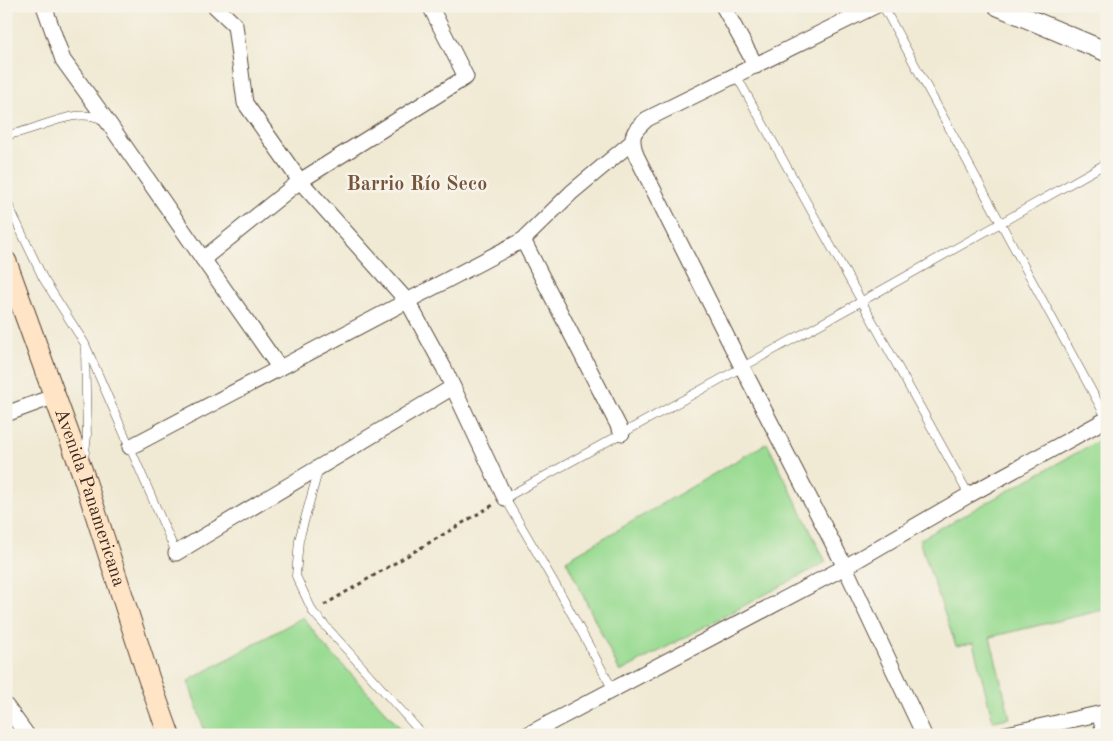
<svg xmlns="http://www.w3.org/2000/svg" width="1113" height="741" font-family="'Old Standard TT',serif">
<rect width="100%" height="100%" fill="#f7f3e8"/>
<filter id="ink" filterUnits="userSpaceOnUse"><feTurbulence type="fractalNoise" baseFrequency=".02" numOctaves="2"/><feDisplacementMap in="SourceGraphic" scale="10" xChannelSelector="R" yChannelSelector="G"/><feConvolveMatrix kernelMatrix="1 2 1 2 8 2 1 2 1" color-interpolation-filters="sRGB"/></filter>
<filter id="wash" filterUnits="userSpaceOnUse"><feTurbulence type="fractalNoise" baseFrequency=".0096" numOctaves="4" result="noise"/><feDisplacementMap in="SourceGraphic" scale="20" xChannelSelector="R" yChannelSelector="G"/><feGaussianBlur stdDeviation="1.12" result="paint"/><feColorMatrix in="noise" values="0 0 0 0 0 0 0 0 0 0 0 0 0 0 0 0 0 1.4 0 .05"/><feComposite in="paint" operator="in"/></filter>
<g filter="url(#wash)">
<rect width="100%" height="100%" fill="#f0ead4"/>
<g fill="#99db92" stroke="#6a8258">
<polygon points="1107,436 1107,609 990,637 1010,718 993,721 973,643 956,646 919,540"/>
<polygon points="767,443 826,562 620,672 566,560"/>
<polygon points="303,617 323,644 407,735 206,735 188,681"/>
</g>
</g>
<g filter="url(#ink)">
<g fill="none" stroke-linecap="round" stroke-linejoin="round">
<defs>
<g id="service">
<polyline points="883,6 1107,419"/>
<polyline points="736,75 969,495"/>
<path d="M6,135C37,132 73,105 103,120"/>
<polyline points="6,200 43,278 85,344 176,553"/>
<polyline points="84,459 87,436 85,348"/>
<polyline points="319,468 299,540 296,576 313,612 423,735"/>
<polyline points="613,690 562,596 505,498 864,300 1107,163"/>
</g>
<g id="minor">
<polyline points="44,6 63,60 110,125 203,259 279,367"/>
<polyline points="215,6 235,25 245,103 300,181 408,302 444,368 505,498"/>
<polyline points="723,6 756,66"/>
<path d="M875,6L647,119C632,132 630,136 636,155L742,367L845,567L924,735"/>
<polyline points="523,240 622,433"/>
<polyline points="203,259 300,181 466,77 430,6"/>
<polyline points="6,414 55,396"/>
<polyline points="130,447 523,240 572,192 632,142"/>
<polyline points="176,553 453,387"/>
<polyline points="6,706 27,735"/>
<polyline points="1100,714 1104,735"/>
<polyline points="527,735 845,567 969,495 1107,419"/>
<polyline points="1002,735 1107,712"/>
</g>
<polyline id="tertiary" points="998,6 1107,52"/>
<g id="secondary">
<path id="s1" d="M6,262L83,474L149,679L169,735"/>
</g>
</defs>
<use href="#service" stroke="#564739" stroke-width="9"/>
<use href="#minor" stroke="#564739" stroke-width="17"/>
<use href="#tertiary" stroke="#564739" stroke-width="21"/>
<use href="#secondary" stroke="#564739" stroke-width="23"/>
<polyline stroke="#564739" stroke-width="3" stroke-dasharray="4 4" stroke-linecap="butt" points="324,605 493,505"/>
<use href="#service" stroke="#fff" stroke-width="8"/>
<use href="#minor" stroke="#fff" stroke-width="15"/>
<use href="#tertiary" stroke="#fff" stroke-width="19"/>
<use href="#secondary" stroke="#ffe4c6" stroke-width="21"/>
</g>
</g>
<g text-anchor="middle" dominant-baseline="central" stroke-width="5" stroke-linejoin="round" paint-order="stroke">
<g font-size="19" fill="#3b2a1e" stroke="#f7f3e8">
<text stroke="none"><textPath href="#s1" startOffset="250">Avenida Panamericana</textPath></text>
</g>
<g font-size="20" font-weight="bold" fill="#75553c" stroke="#f7f3e8">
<text x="417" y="185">Barrio Río Seco</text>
</g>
</g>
<rect width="1113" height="741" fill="none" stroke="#f7f3e8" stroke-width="25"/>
</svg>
